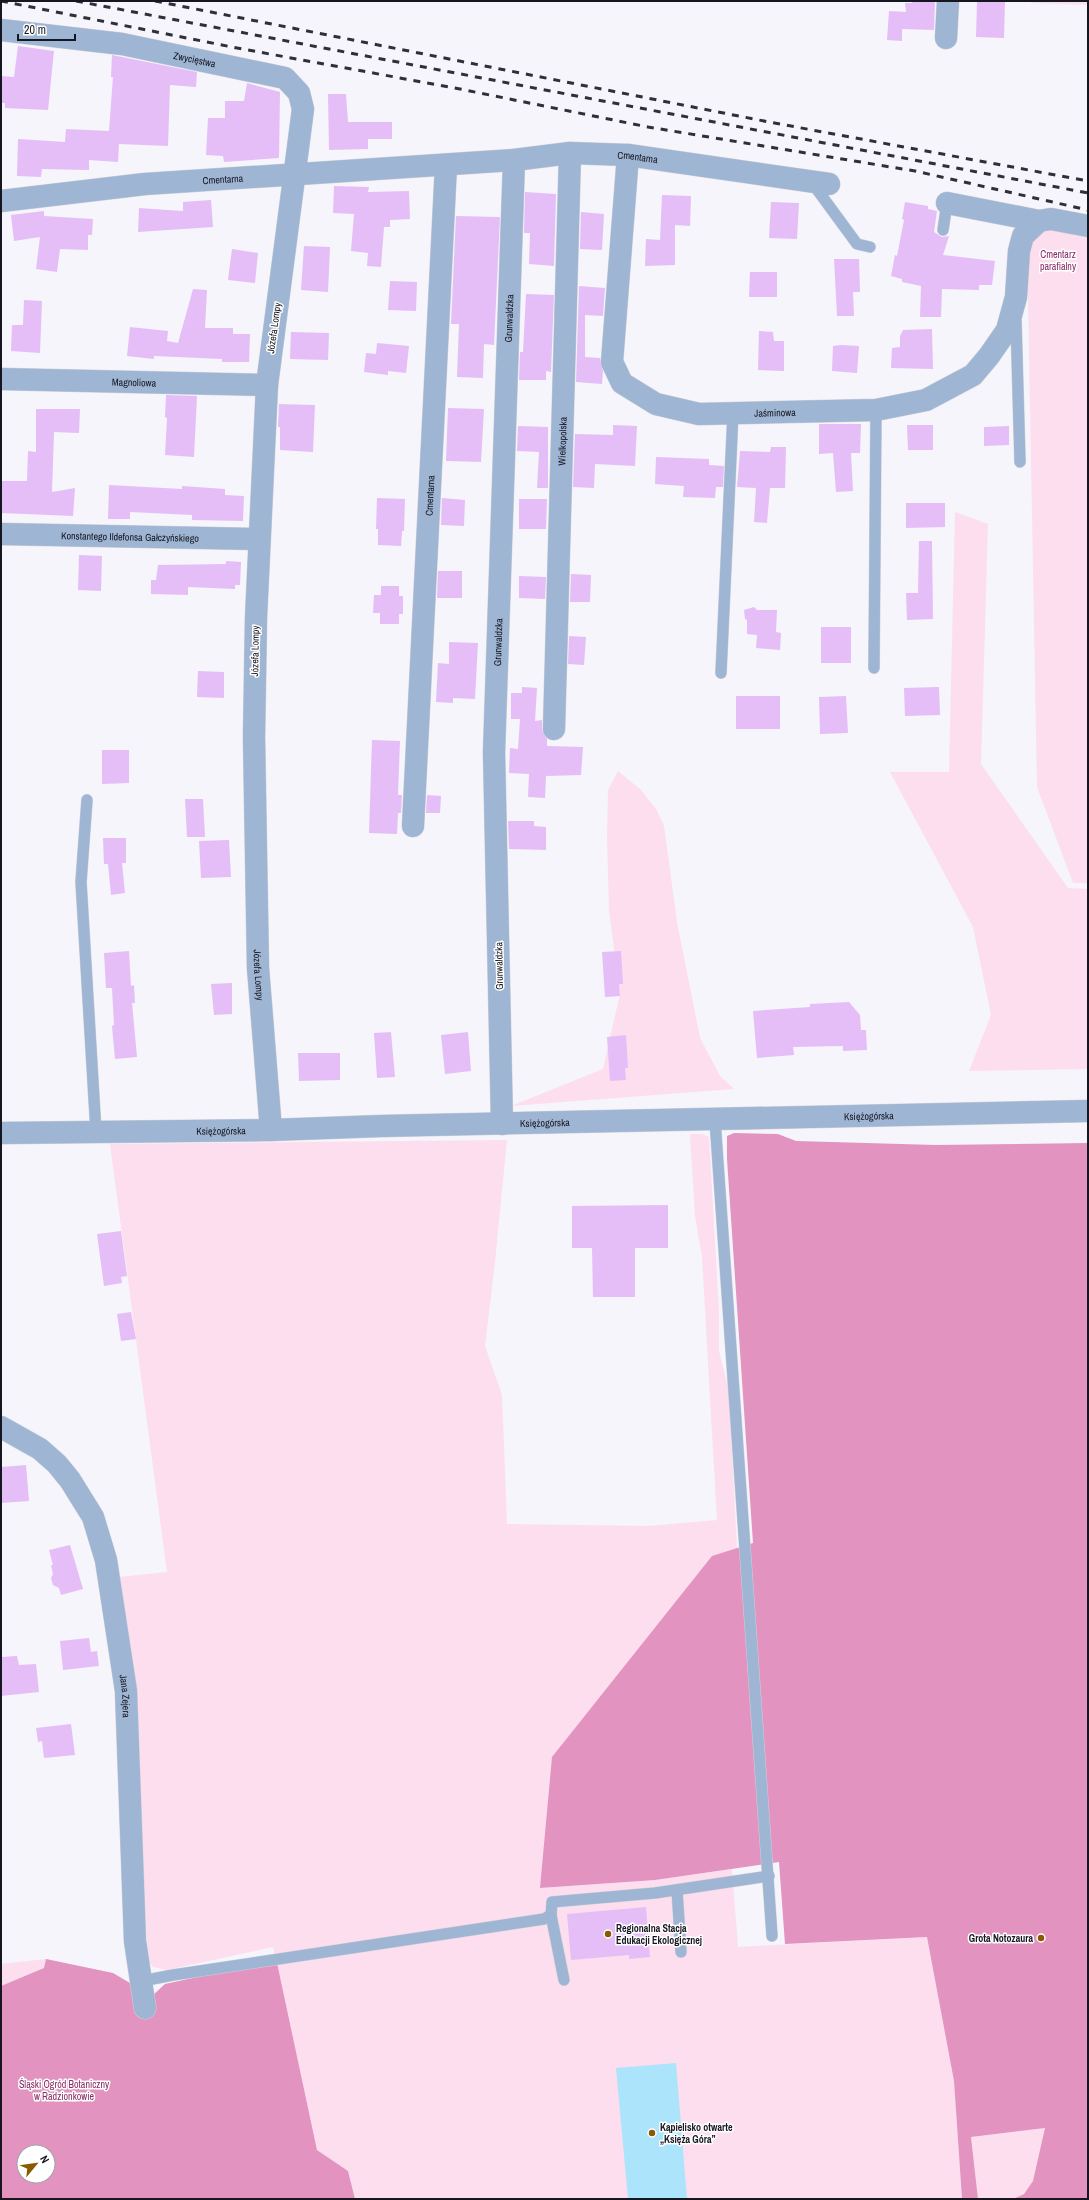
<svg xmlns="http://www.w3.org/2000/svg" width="1089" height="2200" font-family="'Archivo Narrow',sans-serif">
<rect width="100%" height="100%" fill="#f5f5fb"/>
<g fill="#fddeee">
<polygon points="1031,1 1088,1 1088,5 1031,3"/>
<polygon points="1046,224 1088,236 1088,883 1073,883 1037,787 1027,244"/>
<polygon points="955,512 988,524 981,764 1068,888 1088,889 1088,1069 969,1071 991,1015 973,927 890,772 949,772"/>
<polygon points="618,771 641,790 656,809 664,826 677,922 700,1038 720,1076 734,1089 511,1106 603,1069 620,994 609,910 607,837 608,790"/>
<polygon points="690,1134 702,1134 709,1137 719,1311 719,1351 729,1391 737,1549 712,1557 541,1888 655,1880 732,1869 738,1947 927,1937 954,2081 962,2199 355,2199 348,2171 317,2150 273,1947 167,1970 153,1967 148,1961 135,1707 119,1577 167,1572 110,1144 507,1140 495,1262 485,1346 502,1395 507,1524 648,1526 717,1520 702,1257 695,1216"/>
<polygon points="46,1959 44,1968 1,1986 1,1964"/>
<path d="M1045,2128C1041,2150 1040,2190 1015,2198C1005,2200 989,2199 978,2199L971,2137Z"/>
</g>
<g fill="#e293c0" fill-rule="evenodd">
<polygon points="734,1133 778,1134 796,1141 936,1145 1088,1143 1088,2199 1013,2199 1024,2194 1033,2181 1045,2128 971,2137 978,2199 962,2199 954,2081 927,1937 785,1944 779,1862 655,1880 540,1888 552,1757 712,1556 753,1543 727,1159 727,1136"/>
<path d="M46,1959L113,1973L152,1996L165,1984L215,1973L277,1963L317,2150L348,2171L355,2199H1V1986L44,1968ZM24,2152H48V2176H24Z"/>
</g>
<polygon fill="#ace4fc" points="676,2063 687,2199 628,2199 616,2068"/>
<g fill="#e5bef7">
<polygon points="912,1 935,1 934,30 902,29 902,41 887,40 889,11 906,12 905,3 912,3"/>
<polygon points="977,2 1005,2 1004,38 976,37"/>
<polygon points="18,46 54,51 48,110 5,108 5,103 1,103 1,76 14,77"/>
<polygon points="112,55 197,72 196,87 170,85 168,146 119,144 118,162 89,160 89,170 42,169 41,177 17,176 18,139 65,142 66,129 109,131 113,77 111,77"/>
<polygon points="247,83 280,92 279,158 224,162 223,156 206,155 208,118 225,118 225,101 244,101"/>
<polygon points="328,94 346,94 348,122 392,122 392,139 368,139 368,149 329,150"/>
<polygon points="334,186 369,187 368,192 409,191 410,219 390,220 390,227 384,227 381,267 367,266 368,253 351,251 354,214 333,213"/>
<polygon points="525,192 556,194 554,266 529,264 530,233 524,233"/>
<polygon points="662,195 691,196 690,226 675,225 675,265 645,266 646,239 660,240"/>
<polygon points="211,200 213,227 138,232 139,208 183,211 183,202"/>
<polygon points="771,202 799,203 797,239 769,238"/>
<polygon points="905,202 928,206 928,209 937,211 934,232 942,237 949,236 943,255 995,261 992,285 979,285 979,290 942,289 941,317 920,317 921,286 902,282 902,279 891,276 895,255 897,256 904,220 902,219"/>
<polygon points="44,211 44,216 93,219 92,235 88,235 88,250 60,249 57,272 36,269 40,237 14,241 11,215"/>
<polygon points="581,212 604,214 602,250 580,249"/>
<polygon points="456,216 500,217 494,345 484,344 483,378 457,377 459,324 451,324"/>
<polygon points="304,246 330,247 328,292 301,290"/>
<polygon points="232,249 258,253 255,283 228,280"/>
<polygon points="834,259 859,259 860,292 853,292 854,316 837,316"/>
<polygon points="750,272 777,272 777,297 749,297"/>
<polygon points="390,281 417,282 416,311 388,310"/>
<polygon points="579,286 605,288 603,316 585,315 585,357 600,358 603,371 602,384 576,382"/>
<polygon points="193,289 207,290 205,328 233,328 233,334 250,334 249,362 222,362 222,359 154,356 154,359 127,356 130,327 168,331 167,341 178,343"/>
<polygon points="526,294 554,295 551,372 546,371 546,380 519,380 520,352 523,352"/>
<polygon points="24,300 42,301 40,353 11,351 12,325 23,325"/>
<polygon points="932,329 933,369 891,368 892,348 900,347 900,336 903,330"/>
<polygon points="759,331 773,332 774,341 784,341 784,371 758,370"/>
<polygon points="291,332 329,333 328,360 290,359"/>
<polygon points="377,343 409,346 406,373 388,371 388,375 364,372 366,353 376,354"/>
<polygon points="841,345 859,346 857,373 832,371 833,346"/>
<polygon points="166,395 197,396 194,457 165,455 167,418 165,417"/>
<polygon points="279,404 315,405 313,452 280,450 280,427 278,427"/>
<polygon points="448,408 484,409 481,462 446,461"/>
<polygon points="36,409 80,409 79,433 54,432 52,492 75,488 73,516 1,513 1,481 27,481 28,451 36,452"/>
<polygon points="819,424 861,424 860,453 851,453 853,491 836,492 833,453 819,454"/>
<polygon points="613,425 637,426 635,466 595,464 594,488 573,487 575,434 613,435"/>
<polygon points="907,425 933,425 933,450 908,450"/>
<polygon points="518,426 548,427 548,488 537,488 539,452 517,451"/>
<polygon points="1009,426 1009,445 984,446 984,427"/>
<polygon points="771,447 786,447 785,488 770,488 767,523 754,522 756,488 737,487 740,451 770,452"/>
<polygon points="656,457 709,459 709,465 724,466 723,487 716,487 715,498 683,497 684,486 655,484"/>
<polygon points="109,485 182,489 182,486 225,489 225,495 244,496 243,521 192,520 192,515 130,512 130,519 108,519"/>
<polygon points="377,498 405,499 404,531 402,531 401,546 378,545 378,529 376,529"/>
<polygon points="442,498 465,500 464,526 441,525"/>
<polygon points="519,499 547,499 546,529 519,529"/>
<polygon points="906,503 945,503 945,527 906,528"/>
<polygon points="919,541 932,541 933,619 907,620 906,593 918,593"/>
<polygon points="79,555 102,556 101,591 78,590"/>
<polygon points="226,561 241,562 240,585 235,585 235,589 188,587 188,595 151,594 151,580 156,580 158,565 226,564"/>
<polygon points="438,571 462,571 462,598 437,598"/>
<polygon points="571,574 591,575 590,602 570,602"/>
<polygon points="519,576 546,577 545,599 519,598"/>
<polygon points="381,586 399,586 399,596 403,596 403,614 399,614 399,624 380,624 380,613 373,613 374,595 381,595"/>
<polygon points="754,607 757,610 777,610 776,632 781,633 780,650 756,648 757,635 747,634 747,620 745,619 744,610"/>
<rect x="821" y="627" width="30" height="36"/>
<polygon points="569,636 586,637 584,665 568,664"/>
<polygon points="449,642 478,643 475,699 453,698 453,703 436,702 438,663 449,664"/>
<polygon points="198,671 224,672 224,698 197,697"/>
<polygon points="522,687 537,688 535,721 542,720 542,729 547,739 547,746 583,747 581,775 546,776 545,798 528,797 529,774 509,773 510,748 518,749 520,719 511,719 511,693 522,693"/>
<polygon points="939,687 940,715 905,716 904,688"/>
<rect x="736" y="696" width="44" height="33"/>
<polygon points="846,696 848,733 820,734 819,697"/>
<polygon points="372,740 400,741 398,795 402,795 401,813 398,813 397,834 369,833"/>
<polygon points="102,750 129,750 129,783 102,784"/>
<polygon points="427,795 441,796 440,813 426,813"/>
<polygon points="185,799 203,799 205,837 187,837"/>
<polygon points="508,821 534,821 534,826 546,827 546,850 509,849"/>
<polygon points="103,838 126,838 126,863 122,863 125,893 111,895 108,864 104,864"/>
<polygon points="229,840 231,877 201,878 199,841"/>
<polygon points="129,951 131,986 134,985 135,1003 132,1003 137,1057 115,1059 112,1026 114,1025 112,988 106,988 104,953"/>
<polygon points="621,951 623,984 619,984 620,996 605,997 602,952"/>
<polygon points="232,983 232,1014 214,1015 211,984"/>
<polygon points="849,1002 860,1015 861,1030 866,1030 867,1050 843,1051 843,1046 793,1047 794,1055 757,1058 753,1011 810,1007 810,1004"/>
<polygon points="391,1032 395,1077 377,1078 374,1033"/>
<polygon points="468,1032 471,1071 445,1074 441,1035"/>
<polygon points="626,1035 628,1068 625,1068 626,1080 610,1081 607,1037"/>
<polygon points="298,1053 340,1053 340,1080 299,1081"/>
<polygon points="668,1205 668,1248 635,1248 635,1297 593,1297 592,1248 572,1248 572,1206"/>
<polygon points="121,1231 127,1276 121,1277 122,1283 104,1286 97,1234"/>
<polygon points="131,1312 136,1339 121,1341 117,1314"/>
<polygon points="26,1465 29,1501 1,1503 1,1467"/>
<polygon points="70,1545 83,1589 61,1595 59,1588 53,1585 51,1578 53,1574 51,1565 53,1565 49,1550"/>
<polygon points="89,1638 91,1652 97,1651 99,1666 63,1670 60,1641"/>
<polygon points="17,1656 19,1665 36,1664 39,1692 1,1696 1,1657"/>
<polygon points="71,1724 75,1755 44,1758 42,1741 38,1742 36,1728"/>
<polygon points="646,1907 650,1957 629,1959 629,1955 571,1960 567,1914"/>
</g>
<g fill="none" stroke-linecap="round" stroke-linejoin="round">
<defs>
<g id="service">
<polyline points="813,184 857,244 870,247"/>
<polyline points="943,230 947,203"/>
<polyline points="1016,321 1020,462"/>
<polyline points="874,668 876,410"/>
<polyline points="721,673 733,413"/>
<polyline points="87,800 81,882 96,1132"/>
<polyline points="715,1120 772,1936"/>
<polyline points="677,1890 681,1952"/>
<polyline points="551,1915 564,1980"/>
<polyline points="142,1981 173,1975 544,1919 551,1915 552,1902 655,1893 769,1876"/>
</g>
<g id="minor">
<path id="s1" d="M1,30L122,44L285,78L299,93L303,109L267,385L256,618L254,737L258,968L271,1130"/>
<polyline points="946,38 948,1"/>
<path id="s2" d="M628,155L612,362L622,383L656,404L699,414L876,410L926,400L973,375L989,356L1007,330L1016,297L1019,251L1023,236L1039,221L1051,219L1088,226"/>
<path id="s3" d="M1,201L145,184L514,160L570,153L628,155L829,184"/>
<polyline points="947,203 1039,221"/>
<path id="s4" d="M1,379L267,385"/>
<path id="s5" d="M1,534L258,539"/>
<path id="s6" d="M554,729L570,153"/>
<path id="s7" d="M413,826L446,165"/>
<path id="s8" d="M502,1124L494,752L514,160"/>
<path id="s9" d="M1,1133L271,1130L381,1126L1088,1111"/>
<path id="s10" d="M1,1427L40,1449L57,1464L70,1480L93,1517L106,1560L126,1691L135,1941L145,2008"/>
</g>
</defs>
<use href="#service" stroke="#d1d1d8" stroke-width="12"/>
<use href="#minor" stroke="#d1d1d8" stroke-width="23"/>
<use href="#service" stroke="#9eb5d3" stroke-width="11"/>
<use href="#minor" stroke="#9eb5d3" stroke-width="22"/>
<g stroke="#2f2f39" stroke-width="3" stroke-dasharray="7 7" stroke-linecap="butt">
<polyline points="1,1 237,48 460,89 648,127 915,171 1088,210"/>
<polyline points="76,1 1088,193"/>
<polyline points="155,1 769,122 1088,181"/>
</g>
</g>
<g fill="#8a5a00" stroke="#fff" stroke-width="1.5">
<circle cx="608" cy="1934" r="4"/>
<circle cx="1041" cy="1938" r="4"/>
<circle cx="652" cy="2133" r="4"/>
</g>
<g text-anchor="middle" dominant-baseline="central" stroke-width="3" stroke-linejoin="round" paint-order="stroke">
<g font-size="10" fill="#161621" stroke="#fff">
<text stroke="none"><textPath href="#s1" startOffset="196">Zwycięstwa</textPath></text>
<text stroke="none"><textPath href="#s3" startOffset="639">Cmentarna</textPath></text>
<text stroke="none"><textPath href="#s3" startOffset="223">Cmentarna</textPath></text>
<text stroke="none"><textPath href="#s8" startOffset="806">Grunwaldzka</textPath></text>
<text transform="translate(274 328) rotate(-82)">Józefa Lompy</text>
<text stroke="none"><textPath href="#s4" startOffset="133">Magnoliowa</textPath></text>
<text stroke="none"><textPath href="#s2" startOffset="391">Jaśminowa</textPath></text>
<text stroke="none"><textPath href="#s6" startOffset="288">Wielkopolska</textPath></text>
<text stroke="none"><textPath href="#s7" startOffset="331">Cmentarna</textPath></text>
<text stroke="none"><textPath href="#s5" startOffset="129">Konstantego Ildefonsa Gałczyńskiego</textPath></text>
<text stroke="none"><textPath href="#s8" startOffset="482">Grunwaldzka</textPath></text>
<text transform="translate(255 651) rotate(-89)">Józefa Lompy</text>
<text transform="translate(499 966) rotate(-91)">Grunwaldzka</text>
<text stroke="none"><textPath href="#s1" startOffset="1194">Józefa Lompy</textPath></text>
<text stroke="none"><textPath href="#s9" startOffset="868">Księżogórska</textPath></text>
<text stroke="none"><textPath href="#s9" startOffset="544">Księżogórska</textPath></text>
<text stroke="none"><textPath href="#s9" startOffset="220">Księżogórska</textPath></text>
<text stroke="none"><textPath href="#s10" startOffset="314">Jana Zejera</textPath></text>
</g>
<g font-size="10" fill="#872c66" stroke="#fff">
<text x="1058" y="254">Cmentarz<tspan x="1058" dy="12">parafialny</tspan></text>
<text x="64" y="2084">Śląski Ogród Botaniczny<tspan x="64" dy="12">w Radzionkowie</tspan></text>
</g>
<g font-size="10" font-weight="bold" fill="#161621" stroke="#fff" text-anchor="start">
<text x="616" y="1928">Regionalna Stacja<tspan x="616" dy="12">Edukacji Ekologicznej</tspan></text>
<text x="1033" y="1938" text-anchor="end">Grota Notozaura</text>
<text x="660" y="2127">Kąpielisko otwarte<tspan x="660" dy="12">„Księża Góra”</tspan></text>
</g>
</g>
<rect width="1089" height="2200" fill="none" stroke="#161621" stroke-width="4"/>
<g transform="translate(36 2164) rotate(61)"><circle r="19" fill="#ffffff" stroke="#a2a2a6"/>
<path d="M0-3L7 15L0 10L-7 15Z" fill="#8a5a00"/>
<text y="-6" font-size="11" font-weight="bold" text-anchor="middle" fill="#161621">N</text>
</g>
<path d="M18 34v6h57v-6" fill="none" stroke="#161621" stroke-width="2"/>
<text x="24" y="34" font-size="12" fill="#161621" stroke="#ffffff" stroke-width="3" paint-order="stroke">20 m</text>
</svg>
